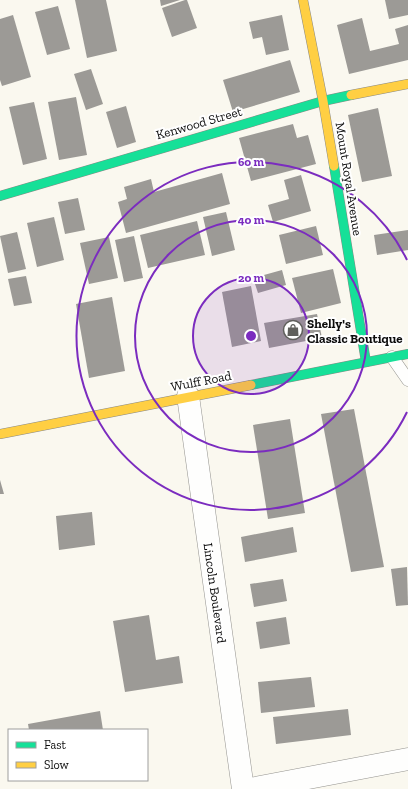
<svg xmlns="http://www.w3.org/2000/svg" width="408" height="789" font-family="'Zilla Slab',serif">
<rect width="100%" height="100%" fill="#faf8ef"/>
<g fill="#9c9a96">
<polygon points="75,0 106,0 117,51 87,58"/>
<polygon points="160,0 180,0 161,6"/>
<polygon points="185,0 187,0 197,28 172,37 162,8"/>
<polygon points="385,0 408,0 408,15 389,19"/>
<polygon points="58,6 70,49 47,55 35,12"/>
<polygon points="13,15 31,77 2,86 0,80 0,19"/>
<polygon points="282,15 289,50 266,55 262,37 253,39 249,22"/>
<polygon points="362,18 370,51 399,44 395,29 408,25 408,60 349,74 337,25"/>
<polygon points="290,60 300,92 233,112 223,80"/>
<polygon points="91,69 103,104 86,110 74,74"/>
<polygon points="76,97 87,155 59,160 48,102"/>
<polygon points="34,102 47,159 23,165 9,107"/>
<polygon points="126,106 136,142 117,148 106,112"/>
<polygon points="378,108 392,176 362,182 348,115"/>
<polygon points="293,124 297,138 308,135 316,164 251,181 239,138"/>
<polygon points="222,173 230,204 126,233 118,202 127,199 124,187 151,179 154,192"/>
<polygon points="301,175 311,211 273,222 268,205 289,199 284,180"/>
<polygon points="78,198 85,230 65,234 58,202"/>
<polygon points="226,212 235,250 212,256 203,217"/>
<polygon points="54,217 64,260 37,267 27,223"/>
<polygon points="197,221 205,255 148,268 140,235"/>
<polygon points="316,226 323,255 286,264 279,235"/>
<polygon points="408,230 408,250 377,255 374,235"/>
<polygon points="17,232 26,269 8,273 0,236"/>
<polygon points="134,236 143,278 124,282 115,240"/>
<polygon points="109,237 118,278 89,284 80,243"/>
<polygon points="333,269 341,303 301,313 292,278"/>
<polygon points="282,270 286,285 258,293 253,278"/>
<polygon points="26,276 32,303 14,306 8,279"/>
<polygon points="251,286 261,341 232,347 222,292"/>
<polygon points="112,297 125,371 89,378 76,304"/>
<polygon points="317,314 322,338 269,348 264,323"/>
<polygon points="354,409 384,567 351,572 321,414"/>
<polygon points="290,419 305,513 268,519 253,425"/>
<polygon points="0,480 4,494 0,494"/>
<polygon points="92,512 95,545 59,550 56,516"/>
<polygon points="293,527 297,552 245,562 241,537"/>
<polygon points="407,567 408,605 396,606 391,569"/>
<polygon points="283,579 287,601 254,607 250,584"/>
<polygon points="149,615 156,660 179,656 183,683 125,692 113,621"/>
<polygon points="286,617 290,644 260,649 256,622"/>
<polygon points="311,677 315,707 261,713 258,682"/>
<polygon points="348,709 351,735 276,744 273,717"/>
<polygon points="100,711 103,730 29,730 28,724"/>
</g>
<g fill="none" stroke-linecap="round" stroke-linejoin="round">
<defs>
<polyline id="lane" points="392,357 408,380"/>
<g id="street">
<polyline points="188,396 243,789"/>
<polyline points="250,789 408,759"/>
</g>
<g id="fast">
<polyline points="334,166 366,362"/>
<polyline points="0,196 323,101 351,95"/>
<polyline points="251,385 408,354"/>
</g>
<g id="slow">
<polyline points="303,0 323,101 334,166"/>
<polyline points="351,95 408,84"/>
<polyline points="0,434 251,385"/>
</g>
</defs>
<use href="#lane" stroke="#93928e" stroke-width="13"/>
<use href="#street" stroke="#93928e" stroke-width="23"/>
<use href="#fast" stroke="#8a8985" stroke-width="10"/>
<use href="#slow" stroke="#8a8985" stroke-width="10"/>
<use href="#lane" stroke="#fefefd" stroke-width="12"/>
<use href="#street" stroke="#fefefd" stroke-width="22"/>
<use href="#fast" stroke="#16e098" stroke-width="9"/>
<use href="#slow" stroke="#ffcf43" stroke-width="9"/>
</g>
<circle cx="251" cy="336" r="58" fill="#7b2cbf" fill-opacity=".12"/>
<g fill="none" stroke="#7b2cbf" stroke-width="2">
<circle cx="251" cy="336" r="58"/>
<circle cx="251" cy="336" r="116"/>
<path d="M407 412A174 174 0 1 1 407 260"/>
</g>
<defs>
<symbol id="shop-ring" viewBox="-11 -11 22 22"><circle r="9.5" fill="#fff" stroke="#5f5f5b" stroke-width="1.5"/><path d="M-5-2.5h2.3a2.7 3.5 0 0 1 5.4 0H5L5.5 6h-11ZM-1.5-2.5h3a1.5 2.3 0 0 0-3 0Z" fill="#5f5f5b"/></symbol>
</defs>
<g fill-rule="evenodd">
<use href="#shop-ring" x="282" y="319" width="22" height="22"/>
</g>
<g text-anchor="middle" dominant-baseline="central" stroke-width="4" stroke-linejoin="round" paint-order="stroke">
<g font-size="13" fill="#0c0c0c" stroke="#fff">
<text transform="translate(199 123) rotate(-16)">Kenwood Street</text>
<text transform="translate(349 179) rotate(81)">Mount Royal Avenue</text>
<text transform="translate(201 381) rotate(-11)">Wulff Road</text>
<text transform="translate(215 593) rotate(82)">Lincoln Boulevard</text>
</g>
<g font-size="13" font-weight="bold" fill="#0c0c0c" stroke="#fff" text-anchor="start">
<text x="307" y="323">Shelly's<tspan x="307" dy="15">Classic Boutique</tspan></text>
</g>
</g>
<circle cx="251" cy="336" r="6" fill="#7b2cbf" stroke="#fff" stroke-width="2"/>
<g font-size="12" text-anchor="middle" font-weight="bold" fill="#7b2cbf" stroke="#fff" stroke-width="4" stroke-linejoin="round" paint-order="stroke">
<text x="251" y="166">60 m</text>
<text x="251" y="224">40 m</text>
<text x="251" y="282">20 m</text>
</g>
<rect x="8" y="729" width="140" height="52" fill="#ffffff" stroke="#9e9e9e"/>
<rect x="16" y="742" width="20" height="6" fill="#16e098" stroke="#9e9e9e"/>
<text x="44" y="749" font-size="12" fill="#0c0c0c">Fast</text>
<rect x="16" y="762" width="20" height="6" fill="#ffcf43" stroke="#9e9e9e"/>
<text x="44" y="769" font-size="12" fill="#0c0c0c">Slow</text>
</svg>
